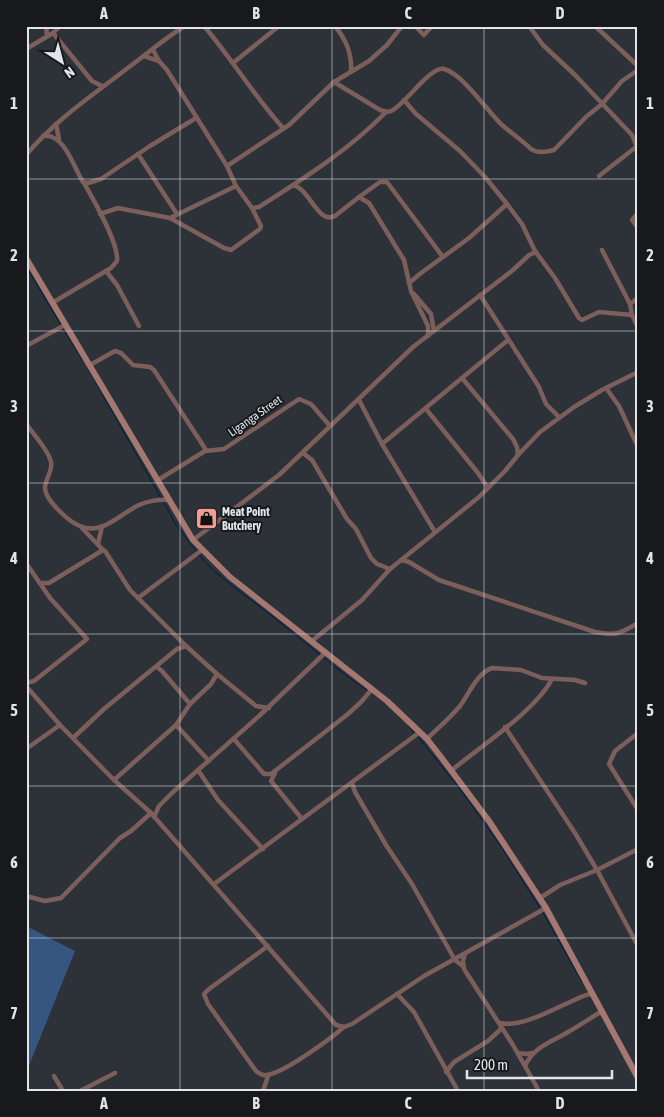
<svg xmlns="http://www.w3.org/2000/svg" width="664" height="1117" font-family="'Asap Condensed',sans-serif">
<rect width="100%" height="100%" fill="#2d3239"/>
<polygon fill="#365580" points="26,926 75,951 26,1073"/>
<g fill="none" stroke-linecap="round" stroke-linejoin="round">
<g stroke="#001b45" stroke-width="1">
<polyline points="26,266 61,325"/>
<polyline points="63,329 83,361"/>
<polyline points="87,367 161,498"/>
<polyline points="163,501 176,525 197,552"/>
<path d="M199,555C218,578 244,594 267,612C301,638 332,667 367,690"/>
<polyline points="408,725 415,734"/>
<polyline points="418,737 460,789 500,845 540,908"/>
<polyline points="542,911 582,982"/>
</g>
<g stroke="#7c5e5b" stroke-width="4.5">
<polyline points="46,26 47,35"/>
<path d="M204,26C232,59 254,96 283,128"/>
<path d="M335,26C346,40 352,53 351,71"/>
<polyline points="415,26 424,35 432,26"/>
<polyline points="529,26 543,45 575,75 632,135 638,150"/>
<polyline points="595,26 638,66"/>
<polyline points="53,33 92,81 102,86"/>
<polyline points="26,49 53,33 60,26"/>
<path d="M153,50L159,61L167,70L227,166L236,186L252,208L259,207C303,179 349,150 386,112"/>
<polyline points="144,56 159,61"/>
<polyline points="233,63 279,26"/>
<path d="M334,82L380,110C383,111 387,113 391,111C405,105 430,66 444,69C463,74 487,111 502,125C511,133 522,140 531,149C538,154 547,152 554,150L586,117L602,104L622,81L638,70"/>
<polyline points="404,100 416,114 460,151 485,177 507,204 522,224 535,251 555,278 579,318 582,320 599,312 632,315 638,327"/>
<polyline points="56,124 59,139"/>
<path d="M43,136C64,132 74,168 83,182L88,183L101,179L150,146L196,118"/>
<polyline points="138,154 177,214"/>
<path d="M26,155C55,120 93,95 129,67C147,54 165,38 185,26"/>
<polyline points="227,166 289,125 334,82 369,61 387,45 402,26"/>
<polyline points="599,176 636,147"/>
<path d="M293,185C310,189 318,225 335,216L359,197L369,203L404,260L411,291L428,326V336"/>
<polyline points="359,197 380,182 387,182 443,257"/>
<polyline points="638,213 632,220 638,228"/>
<polyline points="100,214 118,208 170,218 224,248 231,250 260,229 261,226 252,208"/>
<polyline points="170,218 236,186"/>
<polyline points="602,250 630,304 632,315"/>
<polyline points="106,271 117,285 139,326"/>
<polyline points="409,283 421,273 469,238 507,204"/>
<polyline points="414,294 431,314 434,331"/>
<polyline points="480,295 539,387 546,404 559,417"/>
<path d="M52,303L111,268L117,261C119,243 93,199 84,183"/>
<polyline points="630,304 638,298"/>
<polyline points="26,346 65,325"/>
<polyline points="90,365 115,351 121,353 133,365 150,367 154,370 206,450"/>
<polyline points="462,378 513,439 517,447 518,455"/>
<polyline points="606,388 619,406 638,447"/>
<polyline points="359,400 382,444 435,532"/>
<polyline points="426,409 478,473 488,488"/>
<path d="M26,424C33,433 49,451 51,462C53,471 45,479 45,488C45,500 69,522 80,526C102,536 121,513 139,505C147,501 160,499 169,500"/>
<polyline points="382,444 508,340"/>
<polyline points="303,453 312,460 347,519 356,529 371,558 377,564 390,569"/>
<polyline points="158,480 205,451 224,449 299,399 311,404 330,426"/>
<polyline points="82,528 103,550"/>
<polyline points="193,540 279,475 413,347 513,270 529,255 536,252"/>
<polyline points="98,544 102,526"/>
<path d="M402,560L409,562L439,580L595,632C617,636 619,634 638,623"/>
<polyline points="26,563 50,598 87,639 34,681 26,683"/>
<polyline points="40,583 49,583 103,550 105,551 130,590 186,646 217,674 256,706 269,708"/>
<polyline points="138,598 202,550"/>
<polyline points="312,641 362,600 390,569 479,497 505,471 518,455 540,432 574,407 602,390 638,372"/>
<polyline points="157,667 162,671 190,704"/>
<polyline points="26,686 60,725 114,780 151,813 336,1025 344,1027 352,1024 424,976 546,908"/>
<polyline points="176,725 209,761"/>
<polyline points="505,727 575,833 597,870 638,946"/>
<polyline points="638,733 615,751 609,764 638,810"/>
<polyline points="73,738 104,709 177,649 186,646"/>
<polyline points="234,739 264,774 271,774 348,714 361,702 372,689"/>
<path d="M427,739C438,728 450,718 460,706C469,694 477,673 492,668L521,670L542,678L575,680L585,683"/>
<polyline points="26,749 60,725"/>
<polyline points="198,770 218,800 263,849"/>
<path d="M452,770C480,747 536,710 552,679"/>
<polyline points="275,773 271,781 302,819"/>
<polyline points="114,780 176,725 190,704 211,684 217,674"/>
<polyline points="352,783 355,792 386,845 412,884 455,960 464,967"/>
<polyline points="154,817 159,806 172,793 259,716 326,652"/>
<polyline points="214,884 420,732"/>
<polyline points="26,896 45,901 61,898 120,838 131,831 151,813"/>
<polyline points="540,898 560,885 597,870 638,849"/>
<path d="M268,946L209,989L204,994L208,1004L256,1071C259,1073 262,1076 266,1075C283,1074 330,1039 344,1027"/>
<polyline points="465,954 463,961 464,969 513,1045 539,1091"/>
<polyline points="397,994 414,1012 458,1091"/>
<path d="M500,1023C520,1028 552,1010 570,1002C577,999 585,994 592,994"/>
<polyline points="518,1053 526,1054 533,1053"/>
<path d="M525,1066C533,1047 552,1042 568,1032C579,1026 589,1019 599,1013H603"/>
<polyline points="446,1072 454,1062 488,1041 502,1028"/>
<polyline points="54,1076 63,1091"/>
<polyline points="80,1091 115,1073"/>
<polyline points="263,1091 268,1076"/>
</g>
<polyline stroke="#a57771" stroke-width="6" points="26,258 193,540 230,577 387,701 427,739 441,757 489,821 546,908 638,1078"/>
</g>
<path fill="none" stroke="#e1e5e9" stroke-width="1" stroke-opacity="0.55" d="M180,26V1091M332,26V1091M484,26V1091M26,179H638M26,331H638M26,483H638M26,634H638M26,786H638M26,938H638"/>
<defs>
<symbol id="shop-square" viewBox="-11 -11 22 22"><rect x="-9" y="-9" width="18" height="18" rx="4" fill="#f59c92" stroke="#17191d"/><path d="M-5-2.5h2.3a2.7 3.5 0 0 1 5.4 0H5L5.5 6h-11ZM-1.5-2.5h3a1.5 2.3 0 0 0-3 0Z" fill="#111"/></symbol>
</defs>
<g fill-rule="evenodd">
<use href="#shop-square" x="194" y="506" width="25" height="25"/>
</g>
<g text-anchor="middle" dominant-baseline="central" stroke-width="4" stroke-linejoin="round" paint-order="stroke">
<g font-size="12" fill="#e1e5e9" stroke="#17191d">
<text transform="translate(255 416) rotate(-35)">Liganga Street</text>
</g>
<g font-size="12" font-weight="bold" fill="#e1e5e9" stroke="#17191d" text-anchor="start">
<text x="222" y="512">Meat Point<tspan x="222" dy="14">Butchery</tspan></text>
</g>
</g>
<rect width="664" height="1117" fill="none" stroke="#17191d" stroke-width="55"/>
<g transform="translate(62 62) rotate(144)" stroke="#17191d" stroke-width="4" paint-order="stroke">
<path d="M0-4L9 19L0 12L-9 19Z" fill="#e1e5e9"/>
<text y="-8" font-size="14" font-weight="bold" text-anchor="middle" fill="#e1e5e9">N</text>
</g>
<path d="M467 1070v8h145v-8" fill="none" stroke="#e1e5e9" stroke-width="2.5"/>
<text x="474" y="1070" font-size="15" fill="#e1e5e9" stroke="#17191d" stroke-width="4" paint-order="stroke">200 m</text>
<rect x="28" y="28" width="608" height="1062" fill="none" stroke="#e1e5e9" stroke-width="2"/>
<g font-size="16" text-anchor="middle" font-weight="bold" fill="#e1e5e9">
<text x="104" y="19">A</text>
<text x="256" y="19">B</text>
<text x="408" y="19">C</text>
<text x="560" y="19">D</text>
<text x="14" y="109">1</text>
<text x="650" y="109">1</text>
<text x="14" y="261">2</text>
<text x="650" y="261">2</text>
<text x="14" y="412">3</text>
<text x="650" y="412">3</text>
<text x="14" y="564">4</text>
<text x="650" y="564">4</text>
<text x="14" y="716">5</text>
<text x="650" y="716">5</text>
<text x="14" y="868">6</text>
<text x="650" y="868">6</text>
<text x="14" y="1019">7</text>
<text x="650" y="1019">7</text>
<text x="104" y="1109">A</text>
<text x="256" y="1109">B</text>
<text x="408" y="1109">C</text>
<text x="560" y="1109">D</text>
</g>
</svg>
